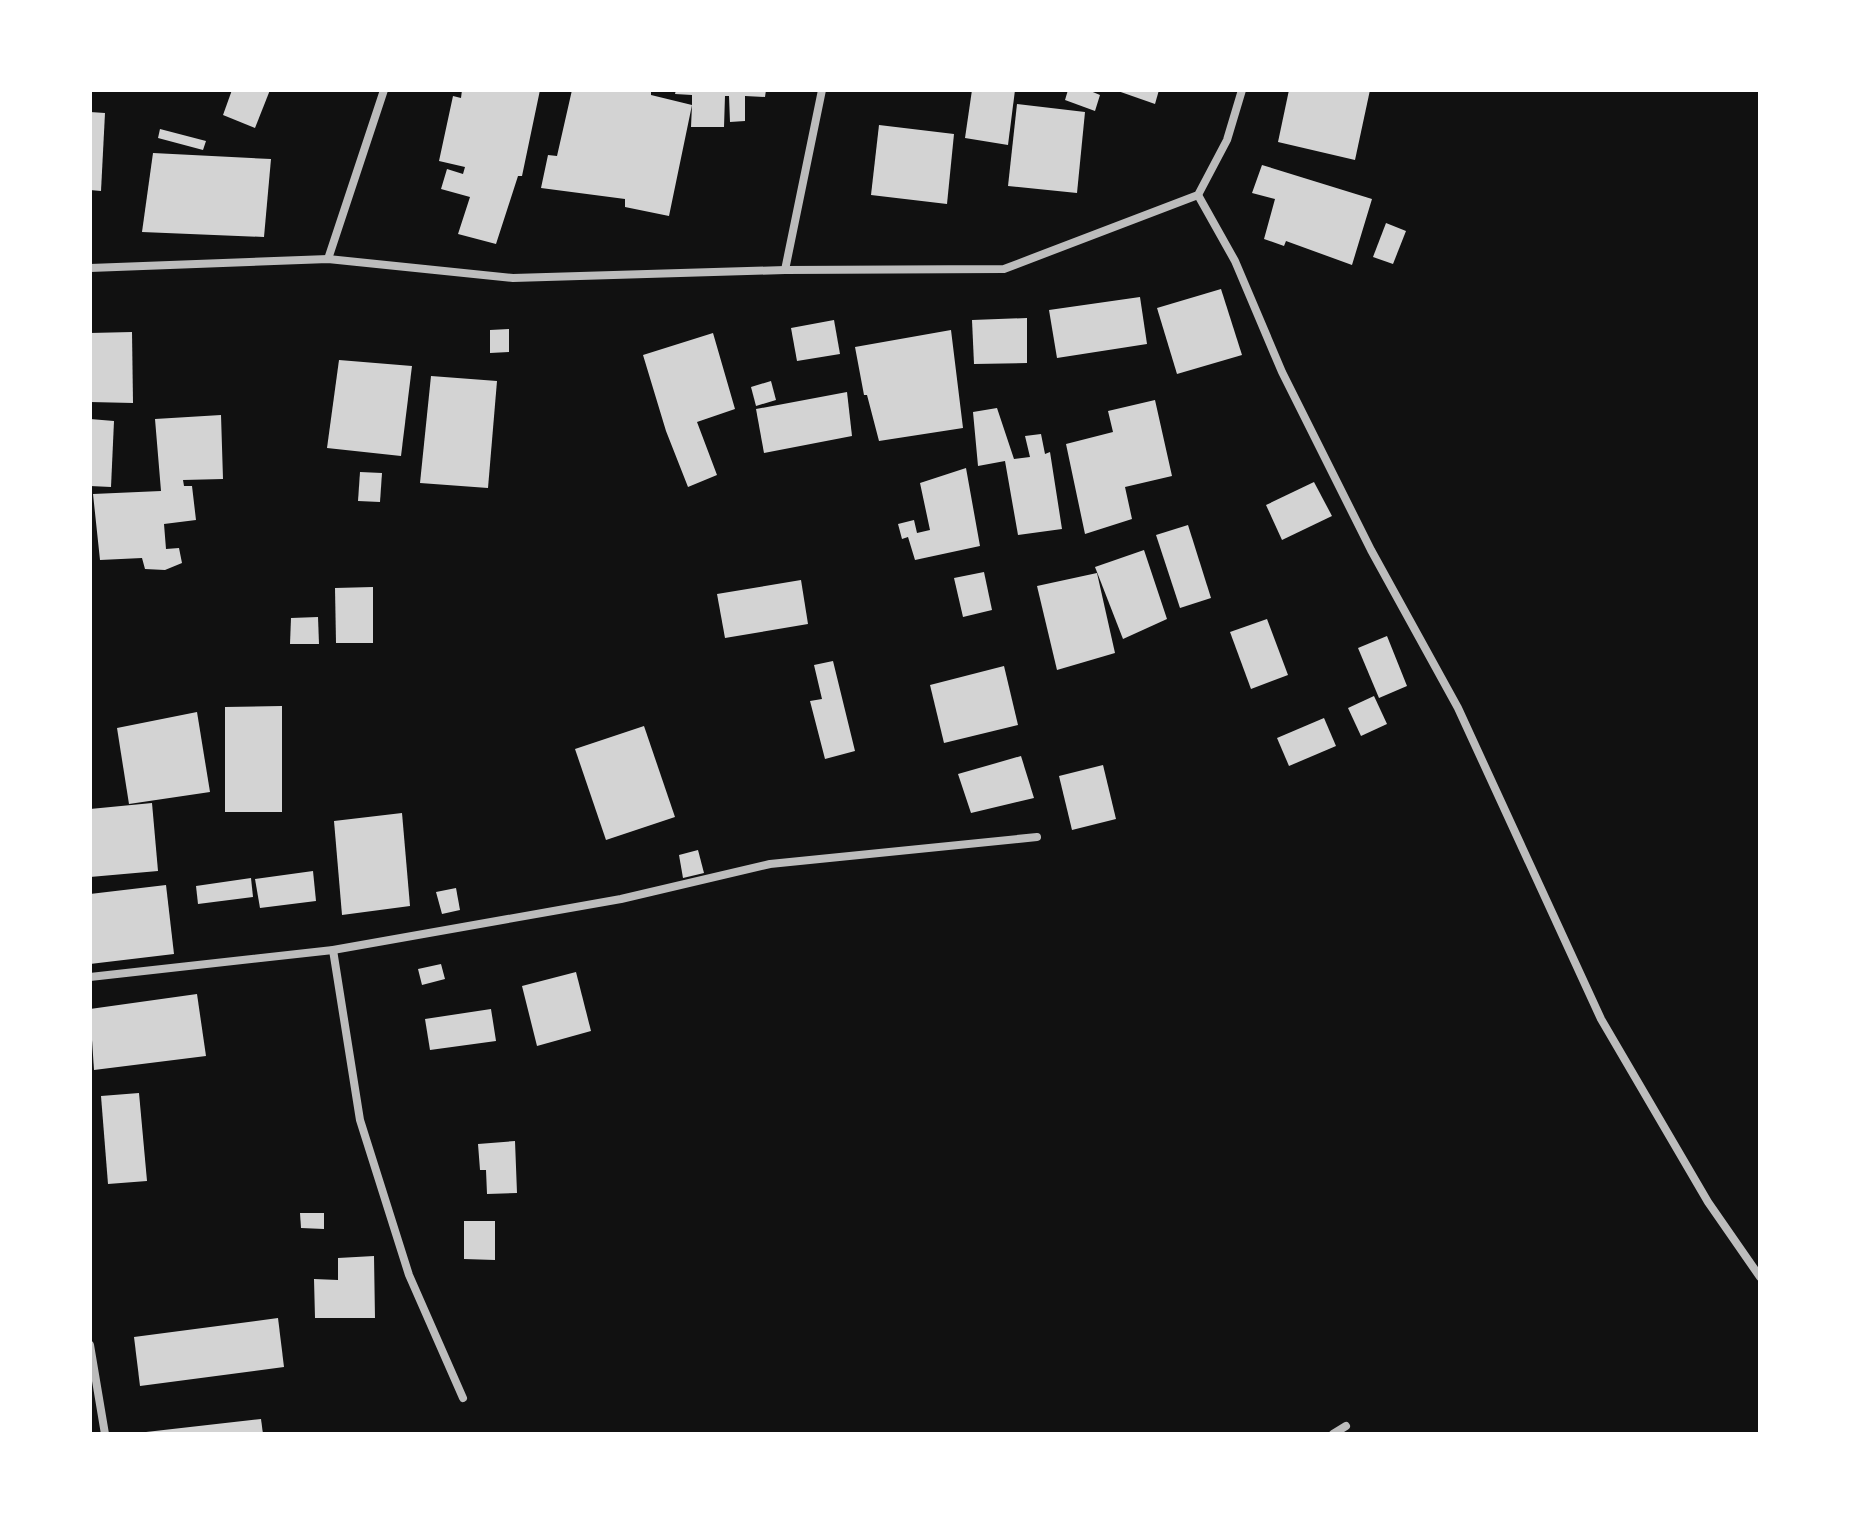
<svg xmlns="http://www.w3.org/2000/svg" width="1850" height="1524" font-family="'Open Sans',sans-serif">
<rect width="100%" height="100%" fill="#111"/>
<g fill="#d3d3d3">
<polygon points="232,90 270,90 255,128 223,115"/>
<polygon points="462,90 540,90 522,176 518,176 496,244 458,234 470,197 441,189 447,169 463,174 465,167 439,161 453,96 461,98"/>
<polygon points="572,90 651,90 651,95 692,105 692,95 675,94 676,90 766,90 765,97 745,96 745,121 730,122 729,96 725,96 724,127 691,127 692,105 669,216 625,207 625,199 541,188 548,155 557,156"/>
<polygon points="972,90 1015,90 1008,145 965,138"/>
<polygon points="1068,90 1088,90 1100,95 1095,111 1065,100"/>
<polygon points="1115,90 1159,90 1155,104"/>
<polygon points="1289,90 1370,90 1355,160 1278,142"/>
<polygon points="1017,104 1085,112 1077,193 1008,186"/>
<polygon points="90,112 105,113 101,191 90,190"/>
<polygon points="879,125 954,134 947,204 871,195"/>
<polygon points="160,129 206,141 203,150 158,138"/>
<polygon points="153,153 271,159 264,237 142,232"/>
<polygon points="1262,165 1372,199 1352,265 1286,241 1284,246 1264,239 1275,199 1252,193"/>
<polygon points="1386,223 1406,231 1393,264 1373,257"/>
<polygon points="1221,289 1242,355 1177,374 1157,308"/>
<polygon points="1140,297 1147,344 1057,358 1049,310"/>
<polygon points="1027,318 1027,363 974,364 972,320"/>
<polygon points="834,320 840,354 797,361 791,328"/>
<polygon points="509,329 509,352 490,353 490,330"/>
<polygon points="951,330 963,428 879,441 867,395 864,395 855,347"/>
<polygon points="132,332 133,403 90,402 90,333"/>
<polygon points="713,333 735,409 697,422 717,475 688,487 666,431 643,355"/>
<polygon points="339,360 412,366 401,456 327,448"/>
<polygon points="431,376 497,381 488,488 420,483"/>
<polygon points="771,381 776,400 756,406 751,387"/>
<polygon points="847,392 852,436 764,453 756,409"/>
<polygon points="1155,400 1172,476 1125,487 1132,519 1085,534 1066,444 1113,432 1108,411"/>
<polygon points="997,408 1014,459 1030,457 1025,436 1041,434 1045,454 1050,452 1062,529 1018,535 1005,461 978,466 973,412"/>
<polygon points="221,415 223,479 183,480 184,486 192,486 196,520 164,524 166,549 179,548 182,563 165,570 145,569 142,558 100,560 93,494 161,491 155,419"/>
<polygon points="90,419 114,421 111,487 90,486"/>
<polygon points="966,468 980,546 915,560 908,537 902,539 898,524 914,520 917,533 930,530 920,483"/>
<polygon points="360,472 382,473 380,502 358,501"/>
<polygon points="1314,482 1332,516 1282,540 1266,505"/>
<polygon points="1188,525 1211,598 1180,608 1156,535"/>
<polygon points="1144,550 1167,619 1123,639 1095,567"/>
<polygon points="984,572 992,610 963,617 954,578"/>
<polygon points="1097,573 1115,653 1057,670 1037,586"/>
<polygon points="801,580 808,624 725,638 717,594"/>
<polygon points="373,587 373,643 336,643 335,588"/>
<polygon points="318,617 319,644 290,644 291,618"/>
<polygon points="1267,619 1288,675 1251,689 1230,632"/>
<polygon points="1387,636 1407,686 1379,698 1358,648"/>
<polygon points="833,661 855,751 825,759 810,701 822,699 814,665"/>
<polygon points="1004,666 1018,725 944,743 930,685"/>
<polygon points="1374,696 1387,724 1361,736 1348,708"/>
<polygon points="282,706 282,812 225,812 225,707"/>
<polygon points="197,712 210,792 129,804 117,728"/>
<polygon points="1324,718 1336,746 1289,766 1277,738"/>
<polygon points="644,726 675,817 606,840 575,749"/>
<polygon points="1021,756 1034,798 971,813 958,774"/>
<polygon points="1103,765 1116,819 1072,830 1059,776"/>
<polygon points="152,803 158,871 90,877 90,809"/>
<polygon points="402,813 410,906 342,915 334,821"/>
<polygon points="698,850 704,873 683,878 679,855"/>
<polygon points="313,871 316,901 260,908 255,879"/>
<polygon points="251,878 253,897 198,904 196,886"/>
<polygon points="166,885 174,954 90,964 90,894"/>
<polygon points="456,888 460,910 442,914 436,892"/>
<polygon points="441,964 445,979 422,985 418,969"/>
<polygon points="576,972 591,1031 537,1046 522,986"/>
<polygon points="197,994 206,1056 94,1070 90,1009"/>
<polygon points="491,1009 496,1041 430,1050 425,1019"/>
<polygon points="139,1093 147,1181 108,1184 101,1096"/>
<polygon points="515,1141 517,1193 487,1194 486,1170 480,1170 478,1144"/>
<polygon points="300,1213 324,1213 324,1229 301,1228"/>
<polygon points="464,1221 495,1221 495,1260 464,1259"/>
<polygon points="374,1256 375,1318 315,1318 314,1279 338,1280 338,1258"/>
<polygon points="278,1318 284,1367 140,1386 134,1337"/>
<polygon points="261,1419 263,1434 146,1434 146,1432"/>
</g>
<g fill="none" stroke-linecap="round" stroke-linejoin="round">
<g stroke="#bcbcbc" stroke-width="8">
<polyline points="1198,195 1235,261 1282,372 1371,550 1458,708 1601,1019 1708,1202 1760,1277"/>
<polyline points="328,259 384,90"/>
<polyline points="90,268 328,259 513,278 785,270 1004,269 1198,195 1227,140 1242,90"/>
<polyline points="785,270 822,90"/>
<polyline points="333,950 360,1120 409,1275 463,1398"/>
<polyline points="90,977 333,950 621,899 770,864 1037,837"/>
<polyline points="90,1345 105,1434"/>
<polyline points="1333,1434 1346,1426"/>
</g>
</g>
<rect width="1850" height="1524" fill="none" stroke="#ffffff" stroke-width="184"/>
</svg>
